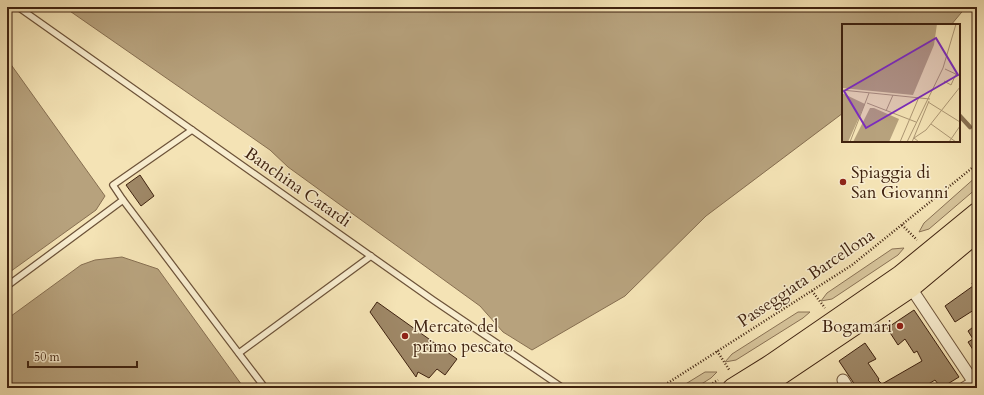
<svg xmlns="http://www.w3.org/2000/svg" width="984" height="395" font-family="Cardo,serif">
<rect width="100%" height="100%" fill="#f4e3b5"/>
<filter id="stains"><feTurbulence type="fractalNoise" baseFrequency=".005" numOctaves="4"/><feColorMatrix values="0 0 0 0 .2 0 0 0 0 .09 0 0 0 0 .02 0 0 0 .5 -.17"/></filter>
<radialGradient id="worn" r=".72"><stop offset=".6" stop-color="#630" stop-opacity="0"/><stop offset="1" stop-color="#630" stop-opacity=".3"/></radialGradient>
<g fill="#d5c299" stroke="#8a7254">
<polygon points="977,176 977,188 929,229 919,232 924,223"/>
<polygon points="904,248 898,255 832,299 821,301 827,293 892,249"/>
<polygon points="798,312 810,312 803,318 736,360 725,362 732,354"/>
<polygon points="705,372 717,372 711,378 695,388 679,388"/>
</g>
<g fill="#b7a27d" stroke="#876f51">
<polygon points="64,7 966,7 951,25 843,25 843,113 706,216 625,296 532,350 503,332 480,306 288,167 270,150"/>
<polygon points="7,59 105,196 96,210 7,274"/>
<polygon points="122,257 158,269 244,388 7,388 7,319 81,265 95,260"/>
</g>
<g fill="none" stroke-linecap="round" stroke-linejoin="round">
<polyline stroke="#876f51" stroke-width="4.5" points="959,115 970,127"/>
</g>
<g fill="#9e8766" stroke="#402310">
<polygon points="140,175 154,196 141,206 126,185"/>
<polygon points="977,280 977,308 955,322 945,306 973,286 972,283"/>
<polygon points="377,302 457,359 445,375 437,369 429,378 418,372 416,377 370,312"/>
<polygon points="914,310 959,377 941,388 935,380 922,388 857,388 839,361 865,343 876,359 868,363 879,379 878,380 882,384 922,361 917,351 914,353 905,339 898,345 887,328"/>
<polygon points="977,324 977,356 968,342 973,339 968,331"/>
</g>
<g fill="none" stroke-linecap="round" stroke-linejoin="round">
<defs>
<g id="lane">
<polyline points="18,7 433,300 563,388"/>
<polyline points="123,200 265,388"/>
<polyline points="7,286 123,200 113,185 192,130"/>
<polyline points="239,353 371,256"/>
</g>
<g id="street">
<polyline points="911,288 977,387"/>
<polyline points="843,380 848,388"/>
<polyline points="964,388 974,382"/>
</g>
<g id="primary">
<polyline points="732,388 772,363 900,275 977,212"/>
<polyline points="762,388 911,288 977,233"/>
</g>
</defs>
<use href="#lane" stroke="#6d5339" stroke-width="8"/>
<use href="#street" stroke="#6d5339" stroke-width="13"/>
<use href="#primary" stroke="#402310" stroke-width="20"/>
<g stroke="#402310" stroke-width="2.5" stroke-dasharray="1 2" stroke-linecap="butt">
<polyline points="902,225 917,240"/>
<polyline points="812,291 825,308"/>
<polyline points="717,351 730,371"/>
<polyline points="660,388 852,265 977,164"/>
<polyline points="705,388 718,380"/>
</g>
<use href="#lane" stroke="#f8edcf" stroke-width="5.5"/>
<use href="#street" stroke="#f8edcf" stroke-width="11"/>
<use href="#primary" stroke="#f4e3b5" stroke-width="18"/>
</g>
<g fill="#8f2418" stroke="#f8edcf" stroke-width="1.5">
<circle cx="843" cy="182" r="4"/>
<circle cx="900" cy="326" r="4"/>
<circle cx="405" cy="336" r="4"/>
</g>
<g text-anchor="middle" dominant-baseline="central" stroke-width="3" stroke-linejoin="round" paint-order="stroke">
<g font-size="17" fill="#402310" stroke="#f8edcf" text-anchor="start">
<text x="851" y="172">Spiaggia di<tspan x="851" dy="20">San Giovanni</tspan></text>
<text x="413" y="326">Mercato del<tspan x="413" dy="20">primo pescato</tspan></text>
<text x="892" y="326" text-anchor="end">Bogamari</text>
</g>
<g font-size="17" fill="#402310" stroke="#f8edcf">
<text transform="translate(298 187) rotate(35)">Banchina Catardi</text>
<text transform="translate(806 278) rotate(-34)">Passeggiata Barcellona</text>
</g>
</g>
<g transform="translate(842 24)">
<rect width="118" height="118" fill="#f4e3b5"/>
<path d="M0,0H95L92,21L71,71L0,64ZM0,69L23,80L6,118H0ZM28,84H32L57,95L47,118H11Z" fill="#b7a27d"/>
<path fill="none" stroke="#ac9673" stroke-width="1" d="M103,45L118,52M102,57L109,61L114,50M0,66L88,75M86,78L118,98M25,79L74,98M44,87L51,71M89,100L114,118M8,118L27,69M58,118L77,73M65,118L101,44L114,0M70,118L87,77M77,118L72,114L84,106L118,63M107,118L118,102"/>
<path fill="#7b2cbf" fill-opacity="0.15" stroke="#7b2cbf" stroke-width="2" d="M94,14L116,51L24,104L2,67Z"/>
<rect width="118" height="118" fill="none" stroke="#402310" stroke-width="2"/>
</g>
<rect width="984" height="395" fill="none" stroke="#f4e3b5" stroke-width="24"/>
<rect x="8" y="8" width="968" height="379" fill="none" stroke="#402310" stroke-width="2"/>
<rect x="12" y="12" width="960" height="371" fill="none" stroke="#402310"/>
<path d="M28 361v6h109v-6" fill="none" stroke="#402310" stroke-width="2"/>
<text x="34" y="361" font-size="12" fill="#402310" stroke="#f8edcf" stroke-width="3" paint-order="stroke">50 m</text>
<rect width="100%" height="100%" filter="url(#stains)"/>
<rect width="100%" height="100%" fill="url(#worn)"/>
</svg>
